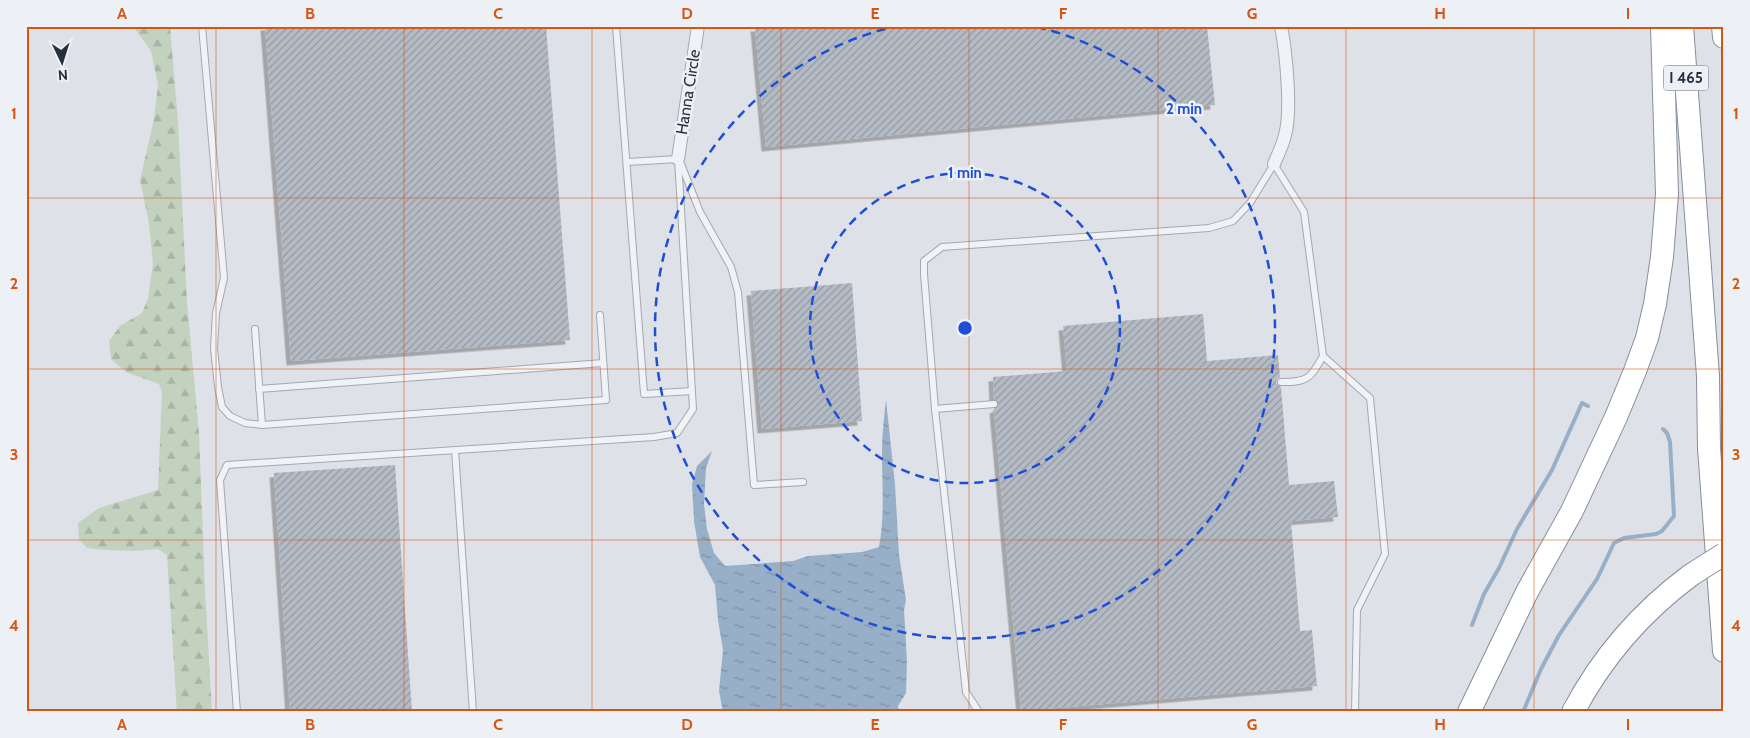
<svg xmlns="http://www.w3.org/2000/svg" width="1750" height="738" font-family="Cabin,sans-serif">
<defs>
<pattern id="forest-firs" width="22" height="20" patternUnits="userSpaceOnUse" patternTransform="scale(1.25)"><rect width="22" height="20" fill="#c3d1bf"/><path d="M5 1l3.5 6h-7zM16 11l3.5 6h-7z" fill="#a8b4a5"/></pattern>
<pattern id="water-ripples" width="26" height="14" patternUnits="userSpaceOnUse" patternTransform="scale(1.25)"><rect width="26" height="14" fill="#98afc8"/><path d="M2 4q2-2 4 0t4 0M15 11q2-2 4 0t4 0" fill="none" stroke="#7c8fa4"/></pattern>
<pattern id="building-hatch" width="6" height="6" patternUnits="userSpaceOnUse" patternTransform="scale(1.25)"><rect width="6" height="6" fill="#b5bbc4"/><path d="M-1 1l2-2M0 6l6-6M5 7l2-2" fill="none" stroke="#9398a1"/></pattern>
<filter id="shadow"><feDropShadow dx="-4.5" dy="4.5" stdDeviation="0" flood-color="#0004"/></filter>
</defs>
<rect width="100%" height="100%" fill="#dee1e7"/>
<path fill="url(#forest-firs)" d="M133,26H170L178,123L187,302L199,433L205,590L212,712H177L167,555L158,549C134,552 111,551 87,548L79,539L78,523L99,508L158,490L162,392L159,384L126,372L111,359L109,341L120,326L142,313L148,299L153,263L149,223L140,180L154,119L158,85L151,51Z"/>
<path fill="url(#water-ripples)" d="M886,400L895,484L899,555L906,600L904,610L907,662L906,693L898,706L899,712H723L719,691L723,650L718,620L715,585L700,557L694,521L692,484L697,466L712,451L706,468L704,504L707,529L714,553L725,566L793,561L808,556L862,552L879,547C885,515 882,483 882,451C882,434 884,417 886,400Z"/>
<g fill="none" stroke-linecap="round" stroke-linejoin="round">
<g stroke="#98afc8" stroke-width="4">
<polyline points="1472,625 1484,594 1499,568 1517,529 1552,470 1582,403 1588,406"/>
<polyline points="1523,712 1541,669 1559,635 1597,579 1614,543 1624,538 1656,534 1662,531 1674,516 1670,442 1667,433 1663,429"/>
</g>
</g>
<g fill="url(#building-hatch)" filter="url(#shadow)">
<polygon points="265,26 546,26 570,340 291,361"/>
<polygon points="1207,26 1215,105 766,147 755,27"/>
<polygon points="852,283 862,421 762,429 751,291"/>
<polygon points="1203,314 1207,361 1278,355 1280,377 1277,379 1276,383 1281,387 1289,485 1334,481 1338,517 1291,521 1300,631 1312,630 1317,686 1021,711 994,409 997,408 999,404 998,401 994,399 993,377 1067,371 1063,326"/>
<polygon points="395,465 412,712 290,712 274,473"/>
</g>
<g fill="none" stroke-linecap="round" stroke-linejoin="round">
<defs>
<g id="service">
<polyline points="202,26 224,278 216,313 214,348 218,387 222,407 230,416 245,423 262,425 606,400 600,315"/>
<polyline points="616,26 644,394 692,391"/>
<polyline points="627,162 678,159"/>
<polyline points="681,164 700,212 731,267 738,292 754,485 803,482"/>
<polyline points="255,329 262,425"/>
<polyline points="1323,356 1370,398 1385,554 1357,610 1355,712"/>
<polyline points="259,389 603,363"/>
<polyline points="935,409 994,404"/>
<polyline points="455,450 473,712"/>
<polyline points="237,712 220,480 227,465 654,437 677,433 693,409 678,159"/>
<path d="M979,712L966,692L935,409L924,274V261L942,247L1209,228L1233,221L1250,203L1274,164L1304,212L1323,356C1310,379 1308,382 1281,382"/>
</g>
<g id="minor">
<polyline points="678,159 698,26"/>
<path d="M1274,164C1278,154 1283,145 1285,135C1292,111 1286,52 1281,26"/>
</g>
<g id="motorway">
<polyline points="1682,26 1708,376 1709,448 1724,651"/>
<polyline points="1723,26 1724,37"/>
<polyline points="1469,712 1527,592 1572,511 1616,417 1635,371 1647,338 1655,304 1662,257 1667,194 1662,26"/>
<path d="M1573,712C1602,657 1641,612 1691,575"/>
</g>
</defs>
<use href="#service" stroke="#a3a8b1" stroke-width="8"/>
<use href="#minor" stroke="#a3a8b1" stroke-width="14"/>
<use href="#motorway" stroke="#858f9e" stroke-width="24"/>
<use href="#service" stroke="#f0f2f6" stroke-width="6"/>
<use href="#minor" stroke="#f0f2f6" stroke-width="12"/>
<use href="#motorway" stroke="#fff" stroke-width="22"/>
<defs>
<polyline id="motorway-bridge" points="1691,575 1724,554"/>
</defs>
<use href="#motorway-bridge" stroke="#858f9e" stroke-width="24" stroke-linecap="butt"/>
<use href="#motorway-bridge" stroke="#fff" stroke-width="22"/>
</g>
<path fill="none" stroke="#d55511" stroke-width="1" stroke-opacity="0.55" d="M216,26V712M404,26V712M592,26V712M781,26V712M969,26V712M1158,26V712M1346,26V712M1534,26V712M26,198H1724M26,369H1724M26,540H1724"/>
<g fill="none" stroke="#1d4ed8" stroke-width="2.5" stroke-dasharray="9 6">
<circle cx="965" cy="328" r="155"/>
<path d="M1037 27A310 310 0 1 1 893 27"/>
</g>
<g text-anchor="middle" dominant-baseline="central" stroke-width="5" stroke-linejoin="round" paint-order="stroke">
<rect fill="#edf0f5" stroke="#626975" stroke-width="1" x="1663.5" y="65.5" width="45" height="25" rx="4"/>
<g font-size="15" font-weight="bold" fill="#272f3e">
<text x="1686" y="78">I 465</text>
</g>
<g font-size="16" fill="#272f3e" stroke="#edf0f5">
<text transform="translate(688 92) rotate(-81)">Hanna Circle</text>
</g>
</g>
<circle cx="965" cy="328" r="8" fill="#1d4ed8" stroke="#edf0f5" stroke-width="2.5"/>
<g font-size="15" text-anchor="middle" font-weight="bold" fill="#1d4ed8" stroke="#edf0f5" stroke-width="5" stroke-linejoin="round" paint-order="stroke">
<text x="1184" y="114">2 min</text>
<text x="965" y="178">1 min</text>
</g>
<rect width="1750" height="738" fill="none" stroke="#edf0f5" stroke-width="55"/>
<g transform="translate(62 62) rotate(176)" stroke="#edf0f5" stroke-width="4" paint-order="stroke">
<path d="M0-4L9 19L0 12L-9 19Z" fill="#272f3e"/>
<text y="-8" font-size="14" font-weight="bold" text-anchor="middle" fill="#272f3e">N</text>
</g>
<rect x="28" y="28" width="1694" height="682" fill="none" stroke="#d55511" stroke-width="2"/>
<g font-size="16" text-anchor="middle" font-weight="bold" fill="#d55511">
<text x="122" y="19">A</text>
<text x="310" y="19">B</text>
<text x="498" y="19">C</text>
<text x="687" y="19">D</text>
<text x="875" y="19">E</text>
<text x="1063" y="19">F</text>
<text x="1252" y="19">G</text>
<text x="1440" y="19">H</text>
<text x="1628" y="19">I</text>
<text x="14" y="119">1</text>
<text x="1736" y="119">1</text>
<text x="14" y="289">2</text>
<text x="1736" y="289">2</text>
<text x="14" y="460">3</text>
<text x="1736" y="460">3</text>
<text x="14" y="631">4</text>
<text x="1736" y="631">4</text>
<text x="122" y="730">A</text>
<text x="310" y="730">B</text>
<text x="498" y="730">C</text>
<text x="687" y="730">D</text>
<text x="875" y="730">E</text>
<text x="1063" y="730">F</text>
<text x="1252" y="730">G</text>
<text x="1440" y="730">H</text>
<text x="1628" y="730">I</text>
</g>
</svg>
